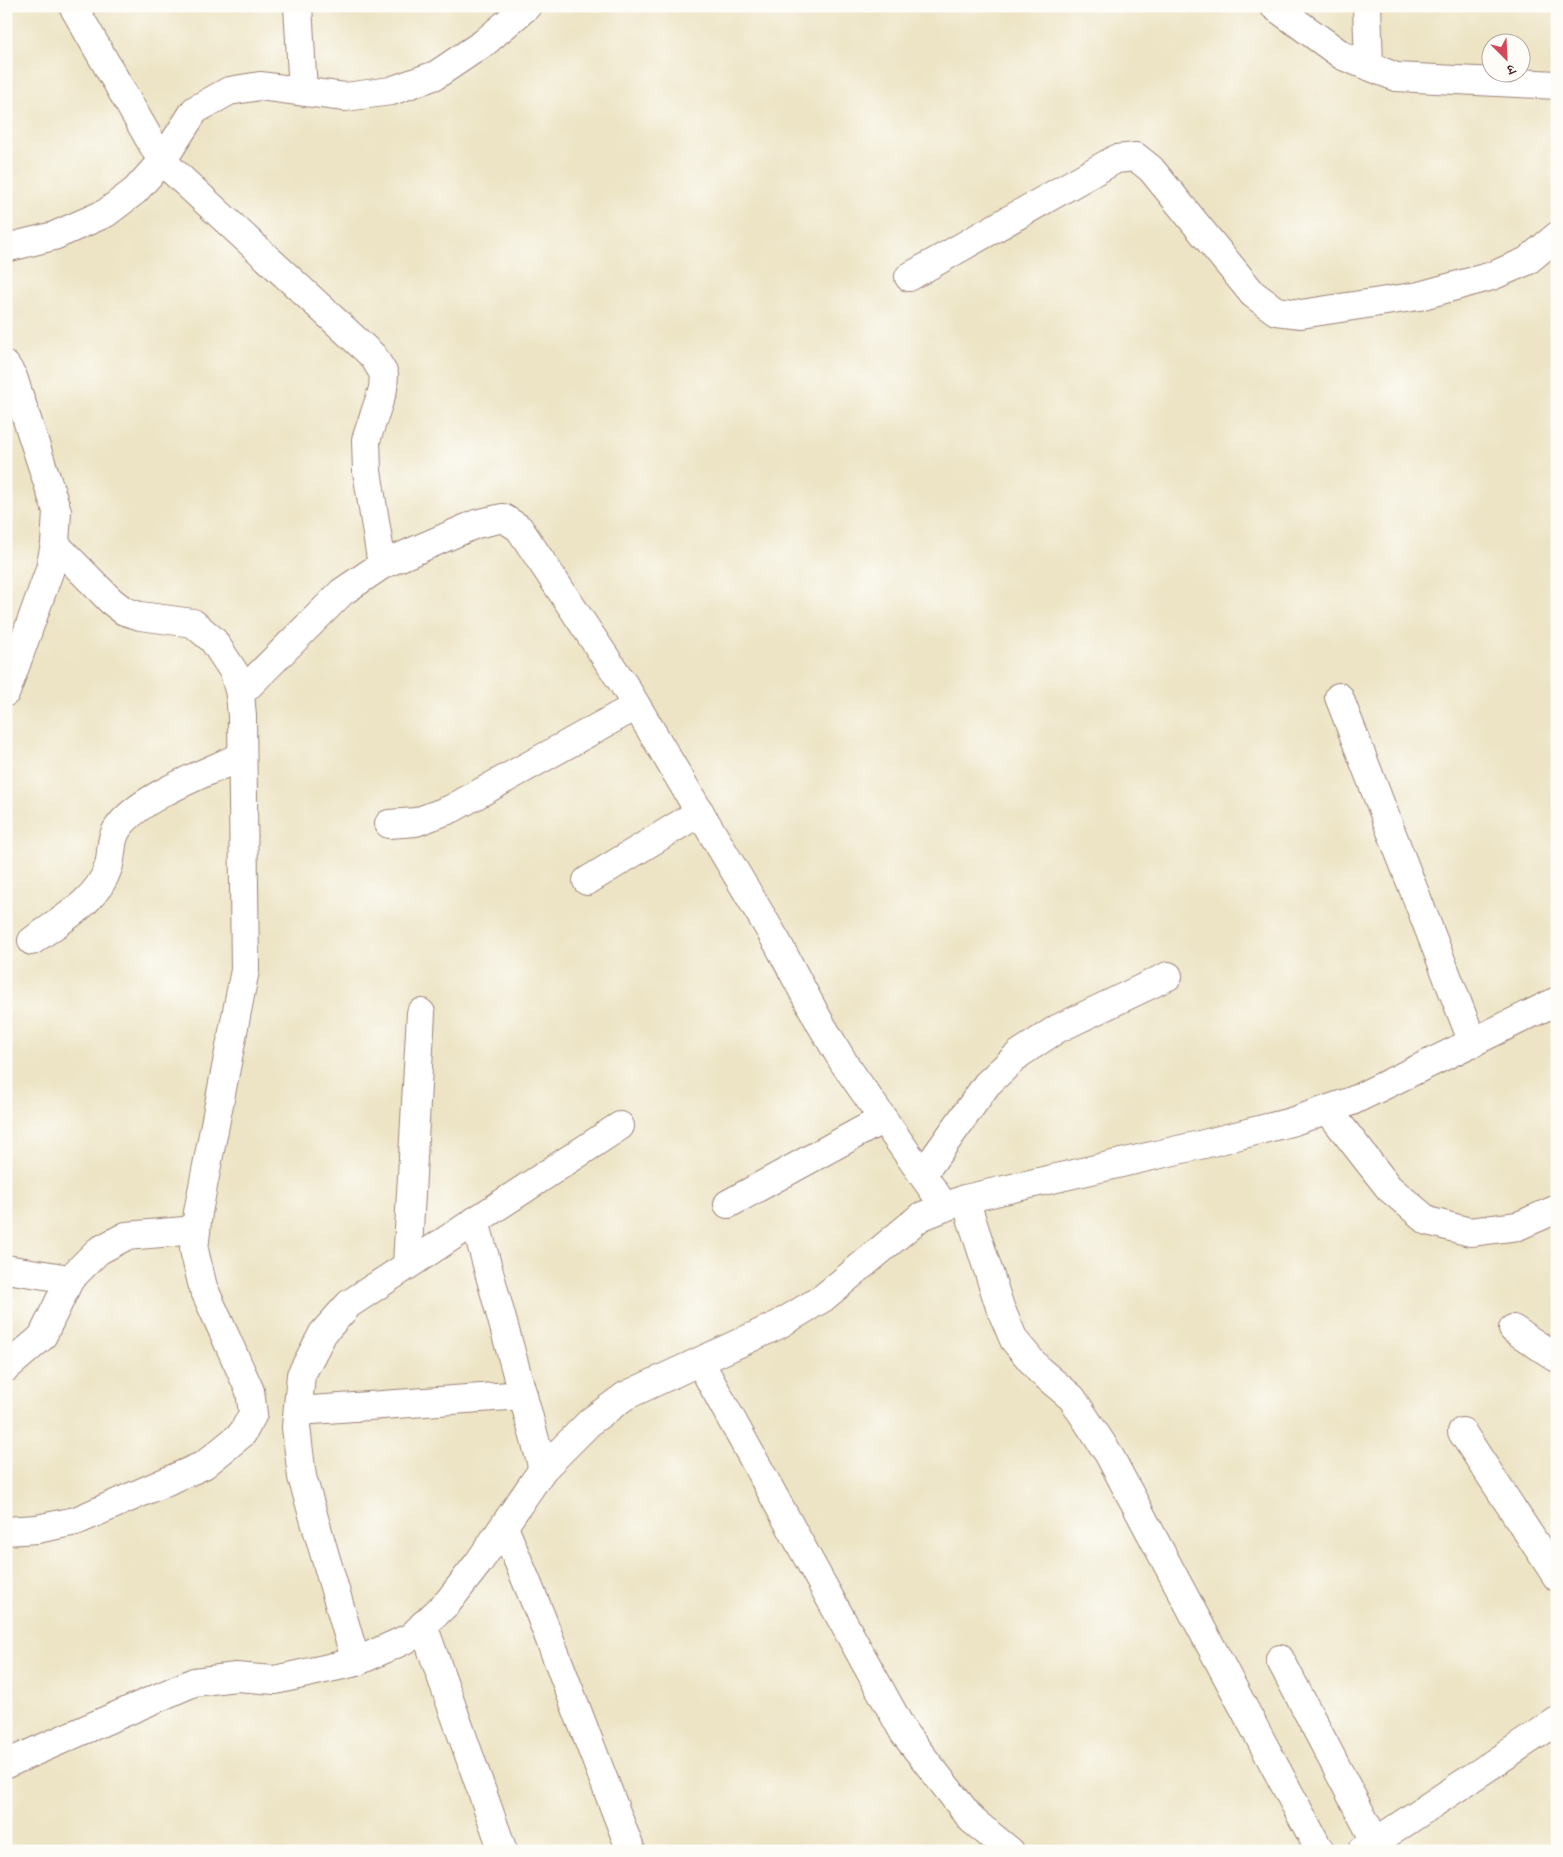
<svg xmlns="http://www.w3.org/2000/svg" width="1563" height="1857" font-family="'Old Standard TT','Noto Serif Devanagari',serif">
<rect width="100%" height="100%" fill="#fdfcf7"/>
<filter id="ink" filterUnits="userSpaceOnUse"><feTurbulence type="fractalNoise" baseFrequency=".02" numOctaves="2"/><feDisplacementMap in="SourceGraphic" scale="10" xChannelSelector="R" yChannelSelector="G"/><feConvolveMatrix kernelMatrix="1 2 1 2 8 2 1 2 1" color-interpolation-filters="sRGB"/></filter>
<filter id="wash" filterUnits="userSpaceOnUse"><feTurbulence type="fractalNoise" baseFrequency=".0096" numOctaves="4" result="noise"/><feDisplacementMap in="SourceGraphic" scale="20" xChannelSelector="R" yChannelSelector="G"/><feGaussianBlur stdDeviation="1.12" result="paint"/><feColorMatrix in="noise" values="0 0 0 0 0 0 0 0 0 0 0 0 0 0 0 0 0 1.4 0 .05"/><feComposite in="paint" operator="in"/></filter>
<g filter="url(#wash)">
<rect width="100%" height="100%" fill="#ede4c5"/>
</g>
<g filter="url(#ink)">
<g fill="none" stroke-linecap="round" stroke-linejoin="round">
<defs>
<g id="minor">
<polyline points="73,6 162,161 373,356 384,374 383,389 366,440 367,471 382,565"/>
<polyline points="298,6 303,91"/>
<polyline points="1274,6 1343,56 1396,77 1557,85"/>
<polyline points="1367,6 1369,66"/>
<polyline points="6,248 54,236 106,213 135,191 162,161 195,110 229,91 260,86 345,97 391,91 436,75 485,42 527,6"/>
<polyline points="909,277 1116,159 1136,157 1151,169 1253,294 1276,311 1301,314 1419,296 1492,276 1527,261 1557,236"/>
<polyline points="6,366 13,377 57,511 55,544 50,569 6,692"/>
<polyline points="240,694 342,592 382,565 476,524 503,518 519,528 624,685 777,942 819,1021 844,1063 945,1207"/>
<polyline points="1339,697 1473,1043"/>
<polyline points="389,824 416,822 451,809 636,706"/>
<polyline points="587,881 700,812"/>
<path d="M32,941C59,921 97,902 108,868C113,855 109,840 118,828C139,797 208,772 242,756"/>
<polyline points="1328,1110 1389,1188 1428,1221 1470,1232 1518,1226 1557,1209"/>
<polyline points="923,1174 987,1084 1019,1054 1057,1029 1168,976"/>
<polyline points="965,1199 1000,1307 1014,1340 1039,1370 1072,1398 1108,1453 1320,1851"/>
<polyline points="728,1204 883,1119"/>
<polyline points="475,1221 543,1469"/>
<polyline points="407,1265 421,1013"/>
<polyline points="6,1269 70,1279"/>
<polyline points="1513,1329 1557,1358"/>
<polyline points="700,1362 904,1733 972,1820 1010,1851"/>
<polyline points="6,1368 42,1337 70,1279 98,1251 126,1236 196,1230"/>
<polyline points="298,1411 523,1395"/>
<polyline points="1462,1432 1557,1577"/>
<polyline points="504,1527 540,1614 631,1851"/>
<polyline points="6,1531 37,1529 76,1521 204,1465 242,1434 253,1414 250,1391 203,1287 194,1250 198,1212 245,970 242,716 240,694 234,672 213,640 193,623 140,616 124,611 111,601 55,544"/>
<polyline points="423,1625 503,1851"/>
<polyline points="1280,1659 1375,1841"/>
<polyline points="356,1662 302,1477 296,1427 301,1375 323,1333 349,1304 620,1126"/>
<polyline points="6,1764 194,1682 236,1677 275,1680 356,1662 411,1637 448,1602 479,1562 543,1469 591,1421 625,1396 778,1325 823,1298 920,1217 965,1199 1204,1144 1291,1122 1352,1101 1557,1001"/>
<polyline points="1362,1851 1557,1721"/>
</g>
</defs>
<use href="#minor" stroke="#9c8278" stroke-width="30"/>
<use href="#minor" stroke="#fff" stroke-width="28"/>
</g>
</g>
<rect width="1563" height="1857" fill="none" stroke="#fdfcf7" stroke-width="25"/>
<g transform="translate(1506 58) rotate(156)"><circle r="24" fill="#fdfcf7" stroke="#b5a4a5"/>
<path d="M0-4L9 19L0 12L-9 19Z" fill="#d1495b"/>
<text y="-8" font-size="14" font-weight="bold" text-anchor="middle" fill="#4a1f2b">उ</text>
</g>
</svg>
